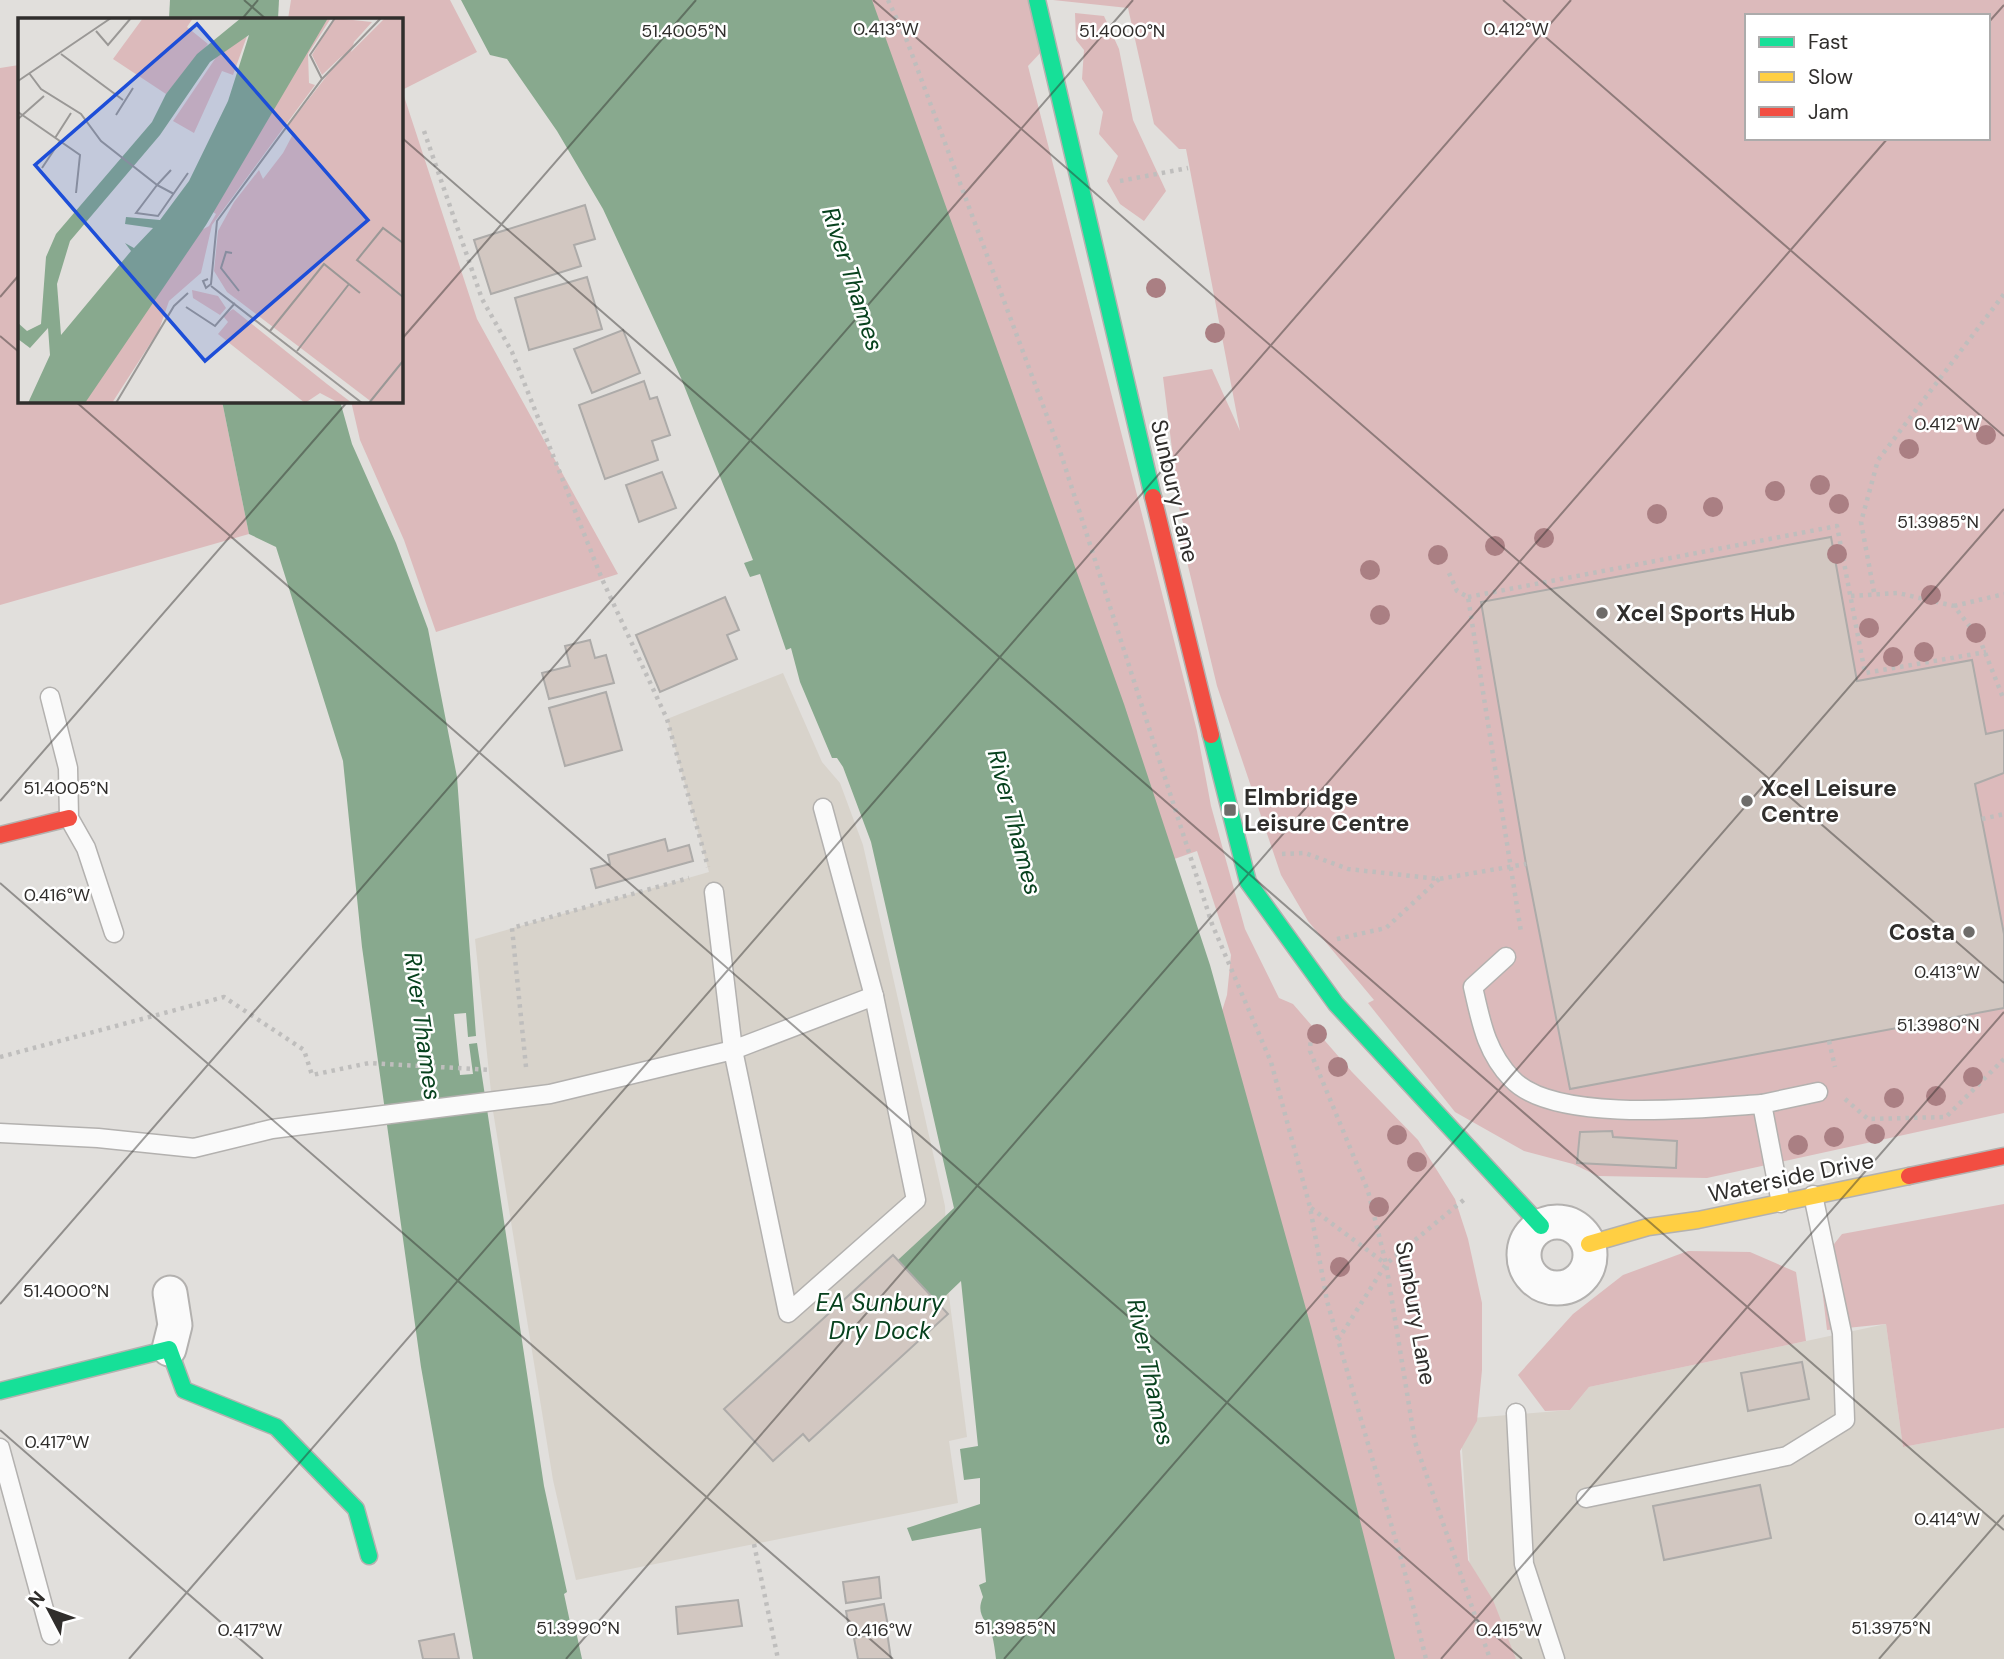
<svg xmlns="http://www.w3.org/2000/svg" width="2004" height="1659" font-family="'DM Sans',sans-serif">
<rect width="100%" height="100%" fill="#e1dfdc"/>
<g fill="#d8d3cb">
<polygon points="783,673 822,762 840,783 863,845 945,1206 948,1288 967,1437 949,1441 958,1503 576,1580 553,1480 493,1111 475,939 709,872 667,719"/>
<polygon points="1886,1324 1903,1447 2004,1428 2004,1659 1503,1659 1470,1570 1460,1419 1570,1410 1589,1387"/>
</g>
<g fill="#dcbabb" fill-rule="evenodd">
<polygon points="291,0 450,0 477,52 402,90 477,319 618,574 436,632 404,540 360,440 351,401 401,401 401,19 288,19"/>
<polygon points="871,0 1031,0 1043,50 1028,66 1197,731 1211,806 1245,929 1279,998 1293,1004 1352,1072 1418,1140 1455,1199 1468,1239 1482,1303 1482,1370 1477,1421 1460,1451 1468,1560 1493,1600 1516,1659 1375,1659 1212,1043 1227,995 1231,955 1197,851 1146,869"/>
<path d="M1053,0H2004V1113L1707,1178L1598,1176L1573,1164L1524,1151L1455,1112L1368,1003L1374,1000L1308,921L1281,875L1217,686L1182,541L1187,536L1180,513L1163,377L1212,369L1240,431L1186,149H1179L1154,124L1128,8ZM1747,16H1988V138H1747Z"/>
<polygon points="1075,13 1104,16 1119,49 1133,120 1166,191 1144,221 1120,204 1107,181 1118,156 1099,134 1103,112 1082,79 1084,50 1076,40"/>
<polygon points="19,65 19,401 222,401 249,534 0,605 0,68"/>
<polygon points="2004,1204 2004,1428 1903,1447 1886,1324 1827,1330 1819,1263 1842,1234"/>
<polygon points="1688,1251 1750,1252 1796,1272 1806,1341 1589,1387 1570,1410 1545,1411 1518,1375 1573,1314 1623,1275"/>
</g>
<g fill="#88a98e">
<polygon points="170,0 279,0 278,19 169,19"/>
<path d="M461,0H872L1124,704L1210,965L1311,1327L1395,1659H996C995,1651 994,1643 992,1635C987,1620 975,1615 983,1597L979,1585L986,1582L981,1528L912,1541L907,1528L980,1504V1478L964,1480L960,1449L978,1446L961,1281L938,1303L760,1388L954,1208L871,842L843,767L837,758H832L800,682L791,648L786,650L760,574L750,577L744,563L753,560L681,378L603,209L557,131L507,59L490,55Z"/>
<polygon points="222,401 340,401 352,444 396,543 428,629 457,777 476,1036 468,1037 466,1013 454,1014 460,1075 473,1074 469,1044 477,1043 544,1486 567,1592 564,1594 570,1622 574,1622 582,1659 473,1659 421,1367 362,947 343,761 276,547 249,534"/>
</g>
<g fill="#d2c7c1" stroke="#adaba9" stroke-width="2">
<polygon points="585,205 595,239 574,245 581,266 491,294 474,240"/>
<polygon points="587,277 602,329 529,350 515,298"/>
<polygon points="623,330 640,373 592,393 574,349"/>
<polygon points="644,381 650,399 657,397 670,435 652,441 658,460 605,479 579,405"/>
<polygon points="662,472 676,508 639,522 626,485"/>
<polygon points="1831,537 1857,681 1972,660 1986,734 2004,730 2004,773 1975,784 2004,934 2004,1008 1570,1089 1526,864 1481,602"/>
<polygon points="725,597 739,630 727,635 737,659 660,692 636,635"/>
<polygon points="590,640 595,658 606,655 614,683 549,699 542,673 570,666 565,646"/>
<polygon points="606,692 622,750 565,766 549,708"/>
<polygon points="665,839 668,851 689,845 693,861 596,888 591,869 610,864 608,855"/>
<polygon points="1612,1131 1613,1137 1677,1141 1676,1168 1577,1163 1580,1132"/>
<polygon points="893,1255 948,1314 809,1441 803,1434 773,1461 724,1409"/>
<polygon points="1802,1362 1809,1399 1748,1411 1741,1373"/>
<polygon points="1760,1485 1771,1538 1664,1560 1653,1506"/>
<polygon points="879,1577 881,1598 846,1603 843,1582"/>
<polygon points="738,1600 742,1626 678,1634 676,1607"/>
<polygon points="884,1604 888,1626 850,1633 846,1611"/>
<polygon points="887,1632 891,1659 858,1659 854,1638"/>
<polygon points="454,1634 459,1659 423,1659 419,1641"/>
</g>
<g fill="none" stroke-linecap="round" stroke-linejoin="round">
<defs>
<g id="lane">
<polyline points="50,697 68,768 69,818 86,848 114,933"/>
<polyline points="714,892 733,1050 874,996"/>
<path d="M1506,957L1473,987C1481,1022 1486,1052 1512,1079C1554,1124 1704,1108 1762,1104"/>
<polyline points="0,1133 98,1138 194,1148 272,1129 550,1094 733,1050 788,1313 916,1200 874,996 823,808"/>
<polyline points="1781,1203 1762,1104 1818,1092"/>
<polyline points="1516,1413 1524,1564 1555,1659"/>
<polyline points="0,1448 51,1635"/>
<polyline points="1586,1498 1787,1456 1845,1420 1842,1333 1813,1195"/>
</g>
<g id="street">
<circle cx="1557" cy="1255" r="33"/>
<polyline points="169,1349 175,1325 170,1293"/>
</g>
<g id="fast">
<polyline points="1037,0 1153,497"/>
<polyline points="1211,735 1248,882 1336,1004 1541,1226"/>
<polyline points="0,1391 169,1349 184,1390 276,1427 356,1509 369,1556"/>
</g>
<polyline id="slow" points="1589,1244 1648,1227 1698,1220 1909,1176"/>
<g id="jam">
<polyline points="1153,497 1211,735"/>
<polyline points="0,835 69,818"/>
<polyline points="1909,1176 2004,1156"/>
</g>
</defs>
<use href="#lane" stroke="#b3b1af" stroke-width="21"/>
<use href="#street" stroke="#b3b1af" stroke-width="37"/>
<use href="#fast" stroke="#b3b1af" stroke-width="19"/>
<use href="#slow" stroke="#b3b1af" stroke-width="19"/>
<use href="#jam" stroke="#b3b1af" stroke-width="19"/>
<g stroke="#bfbebd" stroke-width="4.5" stroke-dasharray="3.5 5" stroke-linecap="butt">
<polyline points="888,0 907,41 1060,451 1212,924 1271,1062 1310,1207 1327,1301 1404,1569 1426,1659"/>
<polyline points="424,131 482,299 512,352 602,579 667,719 708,867"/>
<polyline points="1120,181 1188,168"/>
<polyline points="1449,573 1457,591 1468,597 1521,932"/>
<polyline points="1874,592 1861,522 1878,460 2004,294"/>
<polyline points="1851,596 1898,593 1954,606 1980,640 2004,700"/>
<polyline points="1468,597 1837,526 1865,673 1986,652"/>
<polyline points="1954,606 2004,594"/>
<polyline points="1982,819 2004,814"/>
<polyline points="1282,854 1305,853 1348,869 1439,879 1526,864"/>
<polyline points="1337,939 1386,928 1439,879"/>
<polyline points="1311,1034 1310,1051 1368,1191 1386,1264 1415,1442 1490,1659"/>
<polyline points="1829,1041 1835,1067"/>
<polyline points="0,1057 224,997 304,1050 312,1075 369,1063 491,1070"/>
<polyline points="526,1067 512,928 689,878"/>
<polyline points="1845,1099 1868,1119 1946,1117 2004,1059"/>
<polyline points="1311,1208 1386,1264"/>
<polyline points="1338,1340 1386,1264 1466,1198"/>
<polyline points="754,1544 778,1659"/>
</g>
<use href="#lane" stroke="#fafafa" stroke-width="18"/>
<use href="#street" stroke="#fafafa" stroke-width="33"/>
<use href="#fast" stroke="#16e098" stroke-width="16"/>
<use href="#slow" stroke="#ffcf43" stroke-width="16"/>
<use href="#jam" stroke="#f24e42" stroke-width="16"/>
</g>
<g fill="#aa7f83">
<circle cx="1156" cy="288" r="10"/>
<circle cx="1215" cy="333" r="10"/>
<circle cx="1986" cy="435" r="10"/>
<circle cx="1909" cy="449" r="10"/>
<circle cx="1820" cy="485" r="10"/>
<circle cx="1775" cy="491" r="10"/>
<circle cx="1839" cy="504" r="10"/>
<circle cx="1713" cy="507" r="10"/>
<circle cx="1657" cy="514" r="10"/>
<circle cx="1544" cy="538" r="10"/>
<circle cx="1495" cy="546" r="10"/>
<circle cx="1837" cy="554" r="10"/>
<circle cx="1438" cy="555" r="10"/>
<circle cx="1370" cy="570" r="10"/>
<circle cx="1931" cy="595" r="10"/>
<circle cx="1380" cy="615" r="10"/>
<circle cx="1869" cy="628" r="10"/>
<circle cx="1976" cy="633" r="10"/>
<circle cx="1924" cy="652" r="10"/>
<circle cx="1893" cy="657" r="10"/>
<circle cx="1317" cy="1034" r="10"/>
<circle cx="1338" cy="1067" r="10"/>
<circle cx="1973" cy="1077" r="10"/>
<circle cx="1936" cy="1096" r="10"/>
<circle cx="1894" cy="1098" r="10"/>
<circle cx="1875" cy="1134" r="10"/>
<circle cx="1397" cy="1135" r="10"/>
<circle cx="1834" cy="1137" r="10"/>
<circle cx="1798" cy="1145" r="10"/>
<circle cx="1417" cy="1162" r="10"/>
<circle cx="1379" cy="1207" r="10"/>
<circle cx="1340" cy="1267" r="10"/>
</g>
<path fill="none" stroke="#302e2c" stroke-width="2" stroke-opacity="0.45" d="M244,0L266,19M873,0L2004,983M1503,0L2004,436M242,19L258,0M1988,23L2004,5M401,137L2004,1530M0,297L19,275M0,336L19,352M401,340L696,0M75,401L1522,1659M0,801L348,401M0,883L893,1659M0,1304L1133,0M0,1430L263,1659M129,1659L1571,0M566,1659L1888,138M1004,1659L2004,509M1441,1659L2004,1012M1879,1659L2004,1515"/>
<g fill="#6e6c6a" stroke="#fff" stroke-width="2.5">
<circle cx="1602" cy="613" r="7"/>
<circle cx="1747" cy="801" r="7"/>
<rect x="1223" y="803" width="14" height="14" rx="3.5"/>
<circle cx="1969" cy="932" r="7"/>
</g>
<g text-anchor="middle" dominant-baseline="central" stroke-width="5" stroke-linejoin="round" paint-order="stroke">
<g font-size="23" fill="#302e2c" stroke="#fff">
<text transform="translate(1175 491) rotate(77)">Sunbury Lane</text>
<text transform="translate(1791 1177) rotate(-12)">Waterside Drive</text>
<text transform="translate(1416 1313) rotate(80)">Sunbury Lane</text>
</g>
<g font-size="23" font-weight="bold" fill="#302e2c" stroke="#fff" text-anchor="start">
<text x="1616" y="613">Xcel Sports Hub</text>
<text x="1761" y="788">Xcel Leisure<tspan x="1761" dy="26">Centre</tspan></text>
<text x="1244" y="797">Elmbridge<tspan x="1244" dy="26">Leisure Centre</tspan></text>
<text x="1955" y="932" text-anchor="end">Costa</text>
</g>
<g font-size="24" font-style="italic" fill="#08421e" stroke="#fff">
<text transform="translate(853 279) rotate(72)">River Thames</text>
<text transform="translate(1015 822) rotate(75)">River Thames</text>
<text transform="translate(423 1026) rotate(82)">River Thames</text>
<text x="880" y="1302">EA Sunbury<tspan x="880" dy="28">Dry Dock</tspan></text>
<text transform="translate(1151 1372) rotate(78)">River Thames</text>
</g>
</g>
<g transform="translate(18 18)">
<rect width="385" height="385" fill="#e1dfdc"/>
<path d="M125,0H175L169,9L190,26L148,76L95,41ZM307,0H313L290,36L291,65L297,67L194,207L183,255L151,283L141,312L94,385H62L180,214L191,208L198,196L192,192ZM316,0L354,4L336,24L333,34L367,0H385V385H355L209,274L196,253L200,213L216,184L241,152L245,161L265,135L274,118L269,109L325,37L304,57L294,37ZM229,18L215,57L204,53L176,115L155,103L199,38ZM174,272L200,278L208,290L202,297L175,280ZM215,291L309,366L334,385H321L302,375L287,385L200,316L210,304L205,298Z" fill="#dcbabb"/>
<path d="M223,0H310L188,207L67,385H10L32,337L30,310L12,330L0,321V305L9,313L23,306L28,239L38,216L134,104L148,76L179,36ZM231,17L210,83L171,163L142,202L108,199L107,206L135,210L116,230L107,225L113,233L43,317L39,266L52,223L142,117L192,44Z" fill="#88a98e" fill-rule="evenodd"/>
<path fill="none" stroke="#9a9896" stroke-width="2" d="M78,13L90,27L113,0M43,36L105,82M11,55L23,71L63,96L83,123L139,167L118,195L140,198L170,155M304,61L292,37L317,0M0,63L93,0M0,94L62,137L58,175M98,97L115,70M0,101L26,78M37,120L53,95M24,150L42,123M153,152L139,167L156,176M385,225L365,210L339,242L385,279M214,235L208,234L203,250L221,273M190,261L185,263L188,270L193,266L199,203L304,61L363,0M193,268L344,385M168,289L197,308L217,285M252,313L306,246L342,275M279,333L331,266M98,385L156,288L170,275M351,385L385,343"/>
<path fill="#1d4ed8" fill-opacity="0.15" stroke="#1d4ed8" stroke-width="3.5" d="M179,6L350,202L187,343L17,147Z"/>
<rect width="385" height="385" fill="none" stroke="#302e2c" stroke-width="3.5"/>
</g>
<g font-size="18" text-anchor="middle" fill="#302e2c" stroke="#fff" stroke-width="5" stroke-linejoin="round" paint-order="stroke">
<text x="886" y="35">0.413°W</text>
<text x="1516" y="35">0.412°W</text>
<text x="684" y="37">51.4005°N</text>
<text x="1122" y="37">51.4000°N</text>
<text x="1947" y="430">0.412°W</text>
<text x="1938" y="528">51.3985°N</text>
<text x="66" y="794">51.4005°N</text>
<text x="57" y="901">0.416°W</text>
<text x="1947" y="978">0.413°W</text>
<text x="1938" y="1031">51.3980°N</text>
<text x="66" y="1297">51.4000°N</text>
<text x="57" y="1448">0.417°W</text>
<text x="1947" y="1525">0.414°W</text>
<text x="578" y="1634">51.3990°N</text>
<text x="1015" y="1634">51.3985°N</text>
<text x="1891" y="1634">51.3975°N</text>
<text x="250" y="1636">0.417°W</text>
<text x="879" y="1636">0.416°W</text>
<text x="1509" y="1636">0.415°W</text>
</g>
<rect x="1745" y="14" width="245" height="126" fill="#ffffff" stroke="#acabab" stroke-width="2"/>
<rect x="1759" y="37" width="35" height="10" fill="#16e098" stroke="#acabab" stroke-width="2"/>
<text x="1808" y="49" font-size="21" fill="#302e2c">Fast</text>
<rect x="1759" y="72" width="35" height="10" fill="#ffcf43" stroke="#acabab" stroke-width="2"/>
<text x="1808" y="84" font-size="21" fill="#302e2c">Slow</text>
<rect x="1759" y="107" width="35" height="10" fill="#f24e42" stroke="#acabab" stroke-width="2"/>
<text x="1808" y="119" font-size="21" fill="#302e2c">Jam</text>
<g transform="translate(49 1610) rotate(311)" stroke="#ffffff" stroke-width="5" paint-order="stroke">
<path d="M0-5L12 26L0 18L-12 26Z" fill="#302e2c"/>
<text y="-10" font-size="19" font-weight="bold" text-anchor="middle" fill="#302e2c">N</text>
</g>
</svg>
